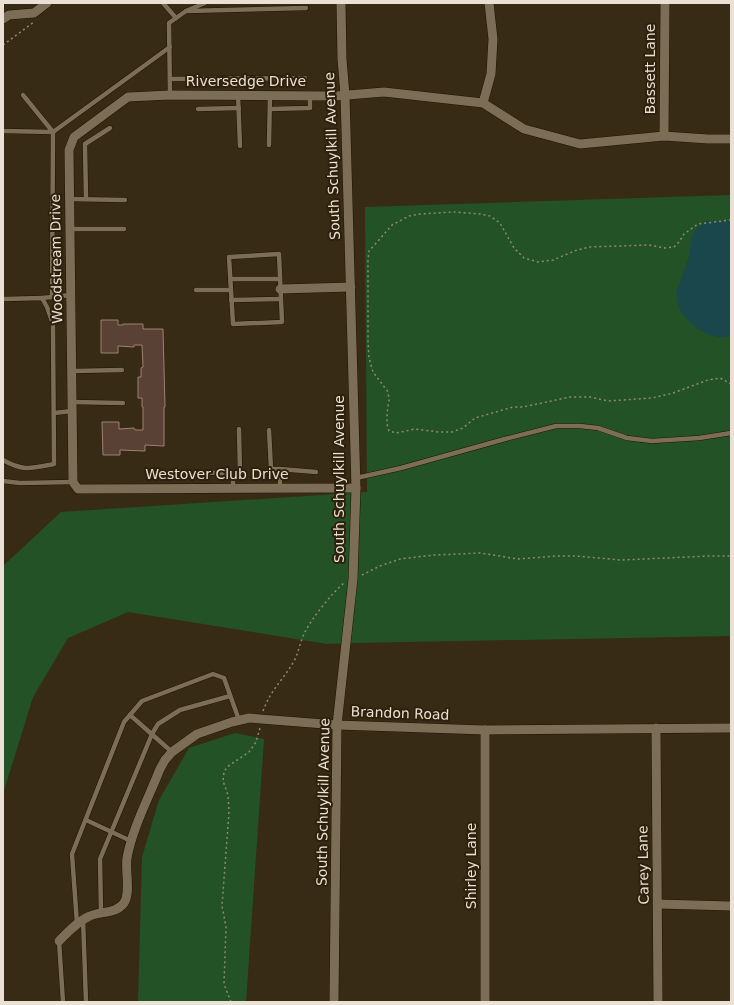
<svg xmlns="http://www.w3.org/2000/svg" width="734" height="1005" font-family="'DejaVu Sans',sans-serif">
<rect width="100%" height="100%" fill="#382b16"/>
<g fill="#235227">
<polygon points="731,195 731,636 354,643 327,644 128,612 68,638 33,697 3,794 3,566 61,512 367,492 365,207"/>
<polygon points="235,733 264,739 246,1002 138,1002 142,857 159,800 189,748"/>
</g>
<path fill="#19474c" d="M705,221H731V335C714,343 689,326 681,311C678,306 677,299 676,293L689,257L691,238L694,232Z"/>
<polygon fill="#594235" stroke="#9c8173" points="101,320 118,320 118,325 123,325 123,324 143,324 143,329 163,329 165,407 164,407 164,446 145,445 145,451 120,450 120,455 103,455 102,422 119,422 119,429 134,428 135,430 143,430 143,407 142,407 142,398 138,398 138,377 141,377 141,368 143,367 142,345 134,345 134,347 118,346 118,353 101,353"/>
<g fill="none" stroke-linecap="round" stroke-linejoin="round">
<defs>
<g id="lane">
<polyline points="163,3 176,18"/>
<polyline points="186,11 306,8"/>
<polyline points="170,79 305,78"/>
<polyline points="23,95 53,132 170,47"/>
<polyline points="170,95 169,23 186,11 205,3"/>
<polyline points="238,95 240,146"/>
<polyline points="198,109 239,108"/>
<polyline points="270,109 310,108 310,96"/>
<polyline points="3,131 53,132 52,297"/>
<polyline points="269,145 270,95"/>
<polyline points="70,199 125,200"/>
<polyline points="86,199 85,144 110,128"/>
<polyline points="70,229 124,229"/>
<polygon points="279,254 282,322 233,324 229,257"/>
<polyline points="230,279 280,279"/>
<polyline points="196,290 231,290"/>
<polyline points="42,298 71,295"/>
<path d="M3,299L42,298L47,307L53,324L54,464C32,468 24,472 3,460"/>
<polyline points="231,300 280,299"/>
<polyline points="72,371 122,370"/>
<polyline points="72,402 123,403"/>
<polyline points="54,413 72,411"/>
<polyline points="269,430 271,469 280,469"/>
<polyline points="195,472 240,474 239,429"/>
<polyline points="233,474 233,488"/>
<polyline points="356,478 401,468 505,439 556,426 580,426 598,428 627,438 652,441 699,438 731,433"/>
<polyline points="3,481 20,483 73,482"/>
<polyline points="280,488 280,469 316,472"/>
<polyline points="130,715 172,752"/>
<polyline points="86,820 131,841"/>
<polyline points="101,913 100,859 152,734 158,724 180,710 230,696"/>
<polyline points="83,919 86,1002"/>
<polyline points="77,924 72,854 124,722 142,701 213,674 224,678 239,720"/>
<polyline points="59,941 63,1002"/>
</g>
<g id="street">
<polyline points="3,19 9,15 34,13 47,3"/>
<polyline points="483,103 491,74 493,39 489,3"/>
<polyline points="664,136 665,3"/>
<polyline points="280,289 351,287"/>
<polyline points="356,488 78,489 73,482 69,150 74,137 128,97 170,95 336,96 384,92 483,103 524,129 580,144 664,136 708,139 731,139"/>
<polyline points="656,728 658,1002"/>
<polyline points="658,904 731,906"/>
<path d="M59,941C68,932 78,921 90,916C101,911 116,914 124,903C131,893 125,871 127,858C132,829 149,797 160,769L165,760L172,752L197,734L232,722L249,718L337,725L485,730L731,728"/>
<polyline points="334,1002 337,725 353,579 356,488 345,95 342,59 341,3"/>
<polyline points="485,1002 485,730"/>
</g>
</defs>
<use href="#lane" stroke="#1f1301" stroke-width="5.5"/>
<use href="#street" stroke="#1f1301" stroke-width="10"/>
<g stroke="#938877" stroke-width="1.5" stroke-dasharray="2 3" stroke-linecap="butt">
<polyline points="3,45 34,22"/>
<polyline points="731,220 698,224 684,234 679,242 674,247 665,248 649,245 590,247 577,250 553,260 538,262 524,258 514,248 500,223 490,216 480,214 454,212 420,214 409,216 392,225 369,251 368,260 368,341 369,358 373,372 388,392 389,400 387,413 387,424 389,431 396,433 415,429 439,432 452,432 463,428 475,418 513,407 523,407 570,397 590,397 608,401 652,398 673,393 708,380 720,378 731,384"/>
<polyline points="362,575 380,566 400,559 434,555 481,553 518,559 556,556 576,556 621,560 710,556 731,556"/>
<path d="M263,711C271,689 284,679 294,661C299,652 300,641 305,632C312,618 332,593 344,583"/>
<polyline points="231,1002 224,984 226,927 222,906 229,812 228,795 223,781 224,772 227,767 249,752 256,742 260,728"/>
</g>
<use href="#lane" stroke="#7c6d56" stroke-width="4.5"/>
<use href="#street" stroke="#7c6d56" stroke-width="9"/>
</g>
<g text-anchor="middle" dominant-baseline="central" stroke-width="4" stroke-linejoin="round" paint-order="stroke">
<g font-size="14" fill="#eae1d4" stroke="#2e210c">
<text transform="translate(650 69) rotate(-90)">Bassett Lane</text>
<text x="246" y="81">Riversedge Drive</text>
<text transform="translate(332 156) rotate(-92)">South Schuylkill Avenue</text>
<text transform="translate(56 259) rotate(-91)">Woodstream Drive</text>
<text x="217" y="474">Westover Club Drive</text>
<text transform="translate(339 479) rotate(-90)">South Schuylkill Avenue</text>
<text transform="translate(400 713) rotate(2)">Brandon Road</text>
<text transform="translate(323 802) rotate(-89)">South Schuylkill Avenue</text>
<text transform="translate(643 865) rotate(-91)">Carey Lane</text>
<text transform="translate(471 866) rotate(-90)">Shirley Lane</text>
</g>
</g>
<rect width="734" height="1005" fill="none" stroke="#eae1d4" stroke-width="8"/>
</svg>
